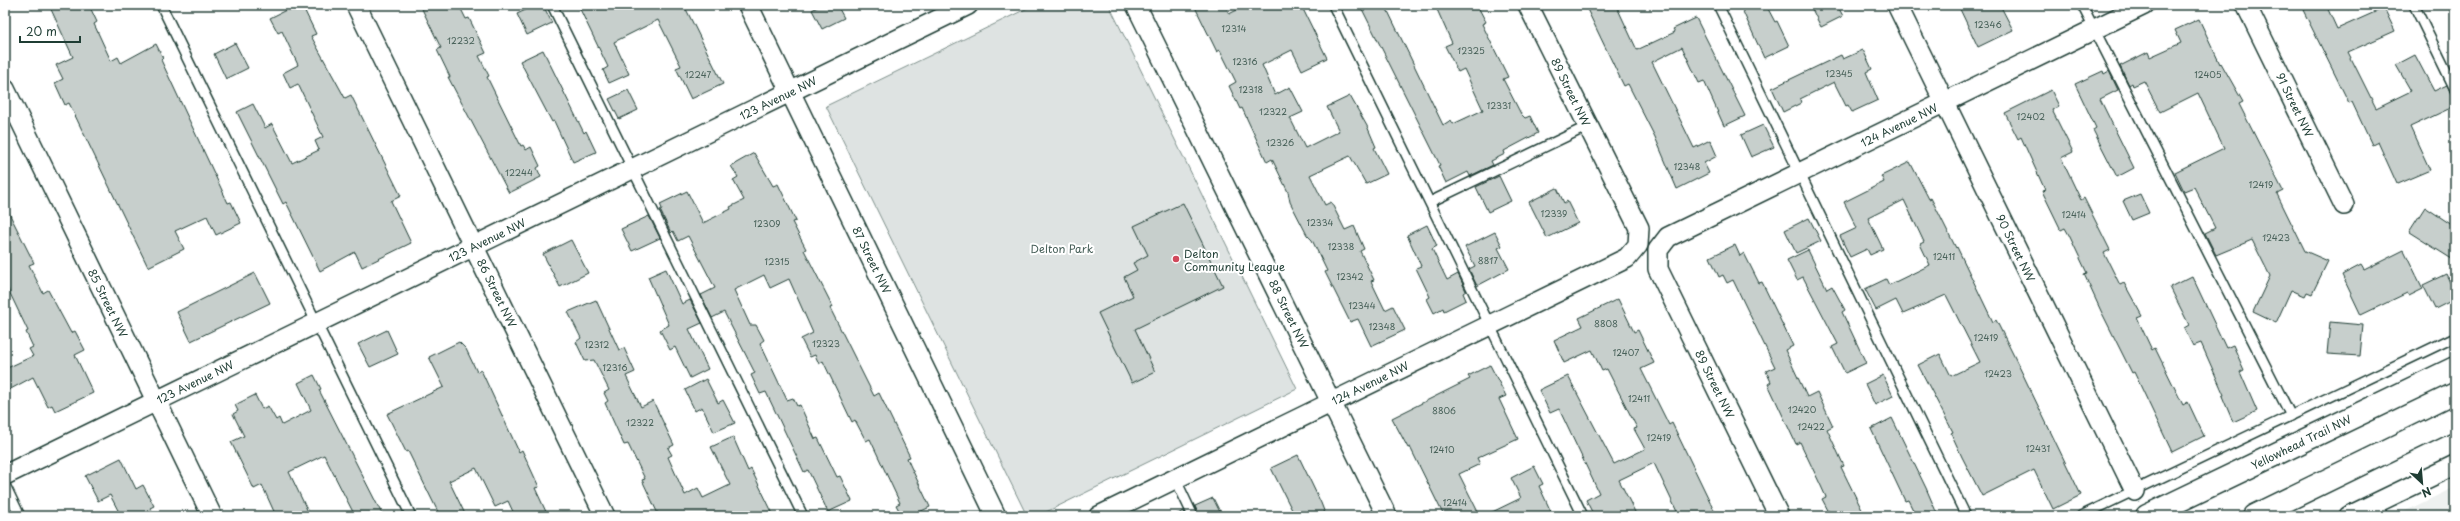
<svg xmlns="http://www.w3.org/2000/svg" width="2460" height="521" font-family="'Playpen Sans',sans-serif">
<rect width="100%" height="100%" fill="#fff"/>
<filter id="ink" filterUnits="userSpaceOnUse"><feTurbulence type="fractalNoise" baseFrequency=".025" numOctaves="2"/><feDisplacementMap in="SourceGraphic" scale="8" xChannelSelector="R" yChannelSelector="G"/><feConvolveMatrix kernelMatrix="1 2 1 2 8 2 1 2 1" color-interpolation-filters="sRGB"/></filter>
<g filter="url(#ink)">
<polygon fill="#eef1f0" points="2455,487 2455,516 2395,516"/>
<polygon fill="#dee3e2" stroke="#7e908b" points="1034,5 1109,5 1297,389 1038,516 1027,516 826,106"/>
<g fill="#c7cfcc" stroke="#1f3d34">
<polygon points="49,5 89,5 97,22 94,24 111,61 118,57 121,63 156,44 163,58 161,60 228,203 231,202 241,223 216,235 207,216 175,231 184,249 148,267 69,103 65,105 55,83 63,79 56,65 73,57"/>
<polygon points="296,5 302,5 316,34 311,36 345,98 351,95 401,196 391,201 411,243 362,267 355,252 320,271 286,202 283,204 237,112 253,104 265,128 272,124 292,163 319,150 315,141 323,137 298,84 290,88 283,73 298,65 282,31 278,33 270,18"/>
<polygon points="430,5 459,5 466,19 469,18 486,53 479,56 489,76 487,77 521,146 523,145 526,150 531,147 540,166 537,168 541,177 509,193 448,77 450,77 437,50 441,48 422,9"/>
<polygon points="536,5 543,5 552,23 527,35 517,14"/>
<polygon points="578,5 689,5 685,7 723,84 691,99 676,68 681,66 658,20 614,42 629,74 609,83 603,70 608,67"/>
<polygon points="821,5 837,5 844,18 822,29 812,10"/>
<polygon points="1194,5 1225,5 1229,14 1247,5 1301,5 1327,58 1302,70 1292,50 1262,65 1275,95 1290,87 1303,112 1290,118 1305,148 1339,131 1327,107 1350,96 1367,126 1376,147 1374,148 1387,174 1366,184 1350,156 1310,175 1325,205 1331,202 1345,230 1354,226 1364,249 1360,251 1374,280 1371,281 1385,310 1393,306 1405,330 1371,346 1358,319 1350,322 1325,272 1327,271 1312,240 1307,235 1290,202 1288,192 1272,159 1267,162 1242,108 1240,109 1229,86 1236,82 1220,50 1217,52"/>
<polygon points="1360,5 1385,5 1443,125 1451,120 1453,124 1483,110 1464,69 1458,72 1445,46 1452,43 1435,5 1477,5 1486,22 1482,24 1508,77 1503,79 1521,114 1525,118 1530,116 1538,133 1504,151 1505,154 1491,161 1493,165 1470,176 1468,172 1446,183 1438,166 1440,165"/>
<polygon points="1585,5 1616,5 1637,50 1675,32 1673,29 1696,18 1745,116 1724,126 1704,81 1699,83 1682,47 1652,62 1694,148 1710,140 1717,156 1704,163 1709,173 1677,189 1655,137 1628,84 1624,86 1620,78"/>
<polygon points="1740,5 1766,5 1775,22 1777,21 1789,46 1764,58"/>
<polygon points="1810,5 1837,5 1843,16 1821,27"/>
<polygon points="1958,5 2000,5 2013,30 1978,47"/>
<polygon points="2313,5 2326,5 2337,29 2384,8 2395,31 2348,52 2376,108 2411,91 2396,65 2415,55 2434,91 2447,85 2451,94 2455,95 2455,106 2410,127 2430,170 2397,184 2378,142 2372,145 2352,102 2349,103 2303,10"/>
<polygon points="2199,19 2220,64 2221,63 2243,102 2239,104 2283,191 2277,194 2305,251 2328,261 2312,294 2307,292 2305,296 2291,290 2276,323 2253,312 2270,276 2252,240 2216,255 2205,233 2215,228 2194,187 2184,191 2175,172 2224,148 2198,93 2160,112 2144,81 2133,86 2132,83 2129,85 2120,66 2148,52 2150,57 2181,43 2175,30"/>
<polygon points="235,43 248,68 226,79 214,54"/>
<polygon points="543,50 584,133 586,131 596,152 573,162 554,121 552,122 520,61"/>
<polygon points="1863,50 1872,69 1866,72 1878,100 1852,112 1848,105 1846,106 1834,82 1800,99 1801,103 1783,112 1772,88 1841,55 1843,59"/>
<polygon points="2103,71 2104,74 2109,71 2118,90 2100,99 2134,168 2117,177 2093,130 2096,128 2075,84"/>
<polygon points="628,90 638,110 619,119 609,99"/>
<polygon points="2051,90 2059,106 2052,110 2073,152 2061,158 2081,200 2084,198 2110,250 2104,253 2120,285 2124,283 2142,316 2137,318 2152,350 2155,348 2183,405 2188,402 2204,436 2172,452 2134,372 2132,373 2101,311 2084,274 2087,273 2069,235 2065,228 2061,230 2042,191 2045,190 2021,137 2018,139 2005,113"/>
<polygon points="1763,125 1774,147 1751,157 1741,135"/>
<polygon points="754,153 773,186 778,184 796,221 792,222 806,249 804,250 833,307 830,308 874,396 879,393 910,457 907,458 910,465 930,507 911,516 902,516 896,505 900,503 870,439 866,441 855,420 852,422 823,361 819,364 815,355 810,357 801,339 813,333 789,279 770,288 764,275 734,290 750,325 756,325 764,340 760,343 787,400 793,398 797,406 800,405 815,439 818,438 837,477 840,476 852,501 828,512 808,470 804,472 766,392 760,394 751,375 755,373 724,312 712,318 701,295 715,288 688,236 678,241 673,231 671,233 660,210 662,209 660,204 687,191 703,223 731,209 730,207 744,200 733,180 738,177 731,166"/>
<polygon points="1910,162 1929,199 1931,198 1956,248 1957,247 1993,322 1996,320 2015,358 2081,495 2053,509 2034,470 1982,496 1962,457 1951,433 1953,432 1918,365 1940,354 1951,376 1980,362 1946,295 1903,314 1896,300 1876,310 1865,289 1886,279 1889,285 1930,265 1920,244 1924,242 1904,200 1868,218 1883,249 1870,255 1867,249 1850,257 1840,236 1857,228 1844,202 1884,182 1881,176"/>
<polygon points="1499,176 1511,201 1488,212 1476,187"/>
<polygon points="1557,188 1564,203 1567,201 1578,223 1547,238 1529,202"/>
<polygon points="2140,194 2149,213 2132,220 2123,201"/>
<polygon points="1183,203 1223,286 1135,329 1155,372 1132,383 1098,313 1133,296 1124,277 1137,270 1133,263 1148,255 1134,226"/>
<polygon points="5,205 34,263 29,265 43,293 48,290 71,333 75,331 85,350 75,355 93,393 55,411 52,405 48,407 33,377 5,392 5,369 33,356 29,349 33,347 26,332 28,331 5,283"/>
<polygon points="2425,207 2455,227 2455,261 2409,232"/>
<polygon points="649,216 660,238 632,251 621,229"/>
<polygon points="1809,218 1821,241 1796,253 1785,230"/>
<polygon points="1427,225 1437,246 1432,249 1447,280 1458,274 1466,291 1463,293 1466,300 1444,311 1443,308 1434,313 1427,299 1430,297 1416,268 1421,266 1407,235"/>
<polygon points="1495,232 1502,246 1498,248 1509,269 1477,286 1469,269 1475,266 1465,247"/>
<polygon points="571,240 588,273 560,287 543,254"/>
<polygon points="1735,245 1740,256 1744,253 1759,283 1762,282 1793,346 1785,350 1807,397 1817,392 1833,426 1827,429 1844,466 1841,467 1865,516 1831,516 1822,499 1826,497 1821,486 1800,442 1796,444 1768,384 1771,382 1766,371 1775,367 1733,280 1727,283 1723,275 1719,277 1710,257"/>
<polygon points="1808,250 1827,289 1832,286 1845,310 1842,312 1866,363 1845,373 1832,347 1838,344 1803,277 1797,280 1787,260"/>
<polygon points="2404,250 2423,289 2409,296 2407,293 2361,315 2342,275 2361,265 2364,270"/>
<polygon points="666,269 682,304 690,300 702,323 689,329 708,369 690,378 675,347 670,350 660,330 669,325 648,277"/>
<polygon points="255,273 270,303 191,341 177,312"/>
<polygon points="2446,274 2455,293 2455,299 2435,309 2423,285"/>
<polygon points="2192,276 2226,348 2233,345 2244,370 2240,372 2257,411 2233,422 2222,396 2224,395 2201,343 2193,346 2184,328 2189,325 2170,287"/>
<polygon points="1618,299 1634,332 1638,330 1654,363 1641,369 1669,425 1672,423 1717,516 1679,516 1654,463 1619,480 1637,516 1594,516 1586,500 1599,493 1559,409 1550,413 1539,390 1568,376 1614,464 1645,449 1634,429 1637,428 1607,369 1602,371 1592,350 1564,363 1554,340 1583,326 1579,318"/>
<polygon points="596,300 619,350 624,348 635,372 626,376 641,407 653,401 674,445 668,448 672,455 668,457 685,495 698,488 703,498 730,485 711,447 733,437 748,471 751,469 774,516 659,516 642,480 645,479 628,444 624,445 605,403 608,401 604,393 609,390 594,360 585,361 576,342 581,338 568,312"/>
<polygon points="2330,322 2363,325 2360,356 2327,354"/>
<polygon points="387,330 398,354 370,367 358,344"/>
<polygon points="459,342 466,349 477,372 481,370 519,452 522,450 539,487 535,488 548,516 515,516 508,501 495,507 476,468 449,481 466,516 440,516 408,451 406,452 387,414 444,387 429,357"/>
<polygon points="1490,365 1506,396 1499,399 1518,439 1477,458 1480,464 1459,474 1480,516 1444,516 1410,447 1408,448 1392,418 1470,379 1468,376"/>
<polygon points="314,375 321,389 319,390 383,516 355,516 324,455 289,472 310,516 276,516 262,485 254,489 231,442 244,436 233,414 238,411 235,405 255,395 262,409 268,406 276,420 279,418 282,425 311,410 298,383"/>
<polygon points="1883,375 1893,396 1875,405 1865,384"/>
<polygon points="706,379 718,403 723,400 735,423 714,432 702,407 695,411 685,390"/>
<polygon points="1892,418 1926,488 1938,516 1916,516 1908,500 1905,501 1871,429"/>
<polygon points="1298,455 1321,503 1326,516 1295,516 1271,468"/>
<polygon points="121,458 136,489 143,485 154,506 150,508 154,516 121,516 110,495 98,501 85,476"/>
<polygon points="1534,466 1543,484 1539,486 1553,516 1484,516 1521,498 1511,478"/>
<polygon points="1213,498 1222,516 1199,516 1195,506"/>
<polygon points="1184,511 1186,516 1173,516"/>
</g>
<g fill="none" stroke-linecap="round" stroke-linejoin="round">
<defs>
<g id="service">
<polyline points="161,5 411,516"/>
<polyline points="552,5 803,516"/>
<polyline points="1333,5 1583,516"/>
<polyline points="1718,5 1966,516"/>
<polyline points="2082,5 2291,416"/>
<polyline points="2414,5 2455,89"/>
<polyline points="1430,202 1588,126"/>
<polyline points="1175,478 1193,516"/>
<polyline points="5,485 20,516"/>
<polyline points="2376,503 2383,516"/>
<polyline points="2081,516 2455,337"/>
</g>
<g id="minor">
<polyline points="356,5 605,516"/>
<polyline points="748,5 996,516"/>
<polyline points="1136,5 1387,516"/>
<polyline points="1897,5 2135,491"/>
<polyline points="2246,5 2344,205"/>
<polyline points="5,89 212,516"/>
<polyline points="5,475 968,5"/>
<polyline points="1099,516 1627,258 1638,245 1639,228 1528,5"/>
<polyline points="1779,516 1658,269 1658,250 1668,237 2144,5"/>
<polyline points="2349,516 2455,465"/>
</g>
<g id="motorway">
<polyline points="2147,516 2455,368"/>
<polyline points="2254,516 2455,418"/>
</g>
</defs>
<use href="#service" stroke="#1f3d34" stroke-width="12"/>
<use href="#minor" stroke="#1f3d34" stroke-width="22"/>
<use href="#motorway" stroke="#1f3d34" stroke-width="25"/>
<use href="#service" stroke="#fff" stroke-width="9"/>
<use href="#minor" stroke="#fff" stroke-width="19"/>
<use href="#motorway" stroke="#fff" stroke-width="22"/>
</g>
</g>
<circle fill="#d1495b" stroke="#fff" stroke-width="1.5" cx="1176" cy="259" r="4"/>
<g text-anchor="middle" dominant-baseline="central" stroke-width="4" stroke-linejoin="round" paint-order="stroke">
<g font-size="9" fill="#49625a">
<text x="1988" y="24">12346</text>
<text x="1234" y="28">12314</text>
<text x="461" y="40">12232</text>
<text x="1471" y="50">12325</text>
<text x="1245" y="61">12316</text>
<text x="1839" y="73">12345</text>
<text x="698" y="74">12247</text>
<text x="2208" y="74">12405</text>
<text x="1251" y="89">12318</text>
<text x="1499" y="105">12331</text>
<text x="1273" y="111">12322</text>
<text x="2031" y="116">12402</text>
<text x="1280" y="142">12326</text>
<text x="1687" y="166">12348</text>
<text x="519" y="172">12244</text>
<text x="2261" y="184">12419</text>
<text x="1554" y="213">12339</text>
<text x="2074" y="214">12414</text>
<text x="1320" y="222">12334</text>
<text x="767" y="223">12309</text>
<text x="2276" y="237">12423</text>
<text x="1341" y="246">12338</text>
<text x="1944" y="256">12411</text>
<text x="1488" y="260">8817</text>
<text x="777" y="261">12315</text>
<text x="1350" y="276">12342</text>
<text x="1362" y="305">12344</text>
<text x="1606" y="323">8808</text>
<text x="1382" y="326">12348</text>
<text x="1986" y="337">12419</text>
<text x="826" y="343">12323</text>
<text x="597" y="344">12312</text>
<text x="1626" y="352">12407</text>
<text x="615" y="367">12316</text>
<text x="1998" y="373">12423</text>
<text x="1639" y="398">12411</text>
<text x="1802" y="409">12420</text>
<text x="1444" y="410">8806</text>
<text x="640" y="422">12322</text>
<text x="1811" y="426">12422</text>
<text x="1659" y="437">12419</text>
<text x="2038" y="448">12431</text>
<text x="1442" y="449">12410</text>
<text x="1455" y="502">12414</text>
</g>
<g font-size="11" fill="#1f3d34" stroke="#fff">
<text transform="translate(1571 92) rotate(64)">89 Street NW</text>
<text transform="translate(778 98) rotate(-26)">123 Avenue NW</text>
<text transform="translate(2295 105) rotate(64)">91 Street NW</text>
<text transform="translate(1899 125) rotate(-26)">124 Avenue NW</text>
<text transform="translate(487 240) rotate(-26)">123 Avenue NW</text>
<text transform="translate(2016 248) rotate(64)">90 Street NW</text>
<text transform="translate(872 260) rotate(64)">87 Street NW</text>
<text transform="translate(497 293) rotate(64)">86 Street NW</text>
<text transform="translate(108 303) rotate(64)">85 Street NW</text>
<text transform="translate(1289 314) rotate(64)">88 Street NW</text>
<text transform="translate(195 382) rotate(-26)">123 Avenue NW</text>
<text transform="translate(1370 383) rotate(-26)">124 Avenue NW</text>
<text transform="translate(1715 384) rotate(64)">89 Street NW</text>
<text transform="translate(2301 442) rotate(-26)">Yellowhead Trail NW</text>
</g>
<g font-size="11" fill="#455e57" stroke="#fff">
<text x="1062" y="248">Delton Park</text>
</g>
<g font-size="11" fill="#1f3d34" stroke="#fff" text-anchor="start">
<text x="1184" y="253">Delton<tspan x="1184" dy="13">Community League</tspan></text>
</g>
</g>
<rect width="2460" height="521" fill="none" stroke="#fff" stroke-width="20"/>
<rect x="10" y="10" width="2440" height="501" fill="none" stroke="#1f3d34" stroke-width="1.5" filter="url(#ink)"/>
<g transform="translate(2422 483) rotate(154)" stroke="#ffffff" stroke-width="3" paint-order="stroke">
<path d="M0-3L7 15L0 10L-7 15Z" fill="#1f3d34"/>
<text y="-6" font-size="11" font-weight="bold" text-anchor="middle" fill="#1f3d34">N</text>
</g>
<path d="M20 36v6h60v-6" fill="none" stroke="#1f3d34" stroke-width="2"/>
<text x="26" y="36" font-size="12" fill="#1f3d34" stroke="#ffffff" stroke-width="3" paint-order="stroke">20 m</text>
</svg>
